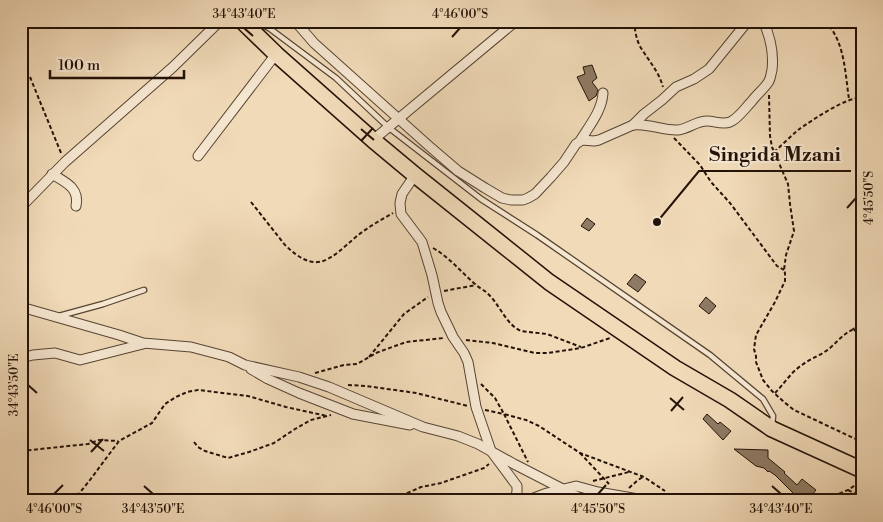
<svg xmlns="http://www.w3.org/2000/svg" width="883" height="522" font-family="'Libre Bodoni',serif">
<rect width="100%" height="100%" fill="#f1dab8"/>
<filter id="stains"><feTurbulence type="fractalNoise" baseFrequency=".004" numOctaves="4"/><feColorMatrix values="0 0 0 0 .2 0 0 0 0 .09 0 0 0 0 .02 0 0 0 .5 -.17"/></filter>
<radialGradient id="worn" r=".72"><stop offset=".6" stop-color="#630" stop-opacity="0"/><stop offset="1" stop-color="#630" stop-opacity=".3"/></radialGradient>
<g fill="#8e7a63" stroke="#231207">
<polygon points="592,65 597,78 592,82 598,90 596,96 589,101 577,77 585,74 583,67"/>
<polygon points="587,218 595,224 589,231 581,226"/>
<polygon points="635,274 646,282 638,292 627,284"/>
<polygon points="706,297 716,306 709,314 699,306"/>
<polygon points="707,414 718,424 720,422 731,431 723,440 703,419"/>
<polygon points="734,449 768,450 768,458 785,472 784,473 797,485 802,479 816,490 807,501 801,501 775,475 769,471 768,472 764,468 756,466"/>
</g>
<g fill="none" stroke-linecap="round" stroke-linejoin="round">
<defs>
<g id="lane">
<polyline points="255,21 269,28 336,78 388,127 481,199 537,235 710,355 763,399 773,416 772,425"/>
<polyline points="59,316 103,304 144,290"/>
</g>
<g id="street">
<polyline points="295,21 314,43 429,146 458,171 485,188 502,198 511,200 523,200 528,198 535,194 551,177 564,162 576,144 582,140 594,141 599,140 633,125 644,114 662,100 676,87 694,79 709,69 748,21"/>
<path d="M633,125C649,123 663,131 678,130C688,129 696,121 707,121C715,121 722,125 730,122C739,118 745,108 752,101C757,94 765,88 769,81C771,77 771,73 772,70C774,53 770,36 763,21"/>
<polyline points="373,140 516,21"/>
<path d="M580,141C589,126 602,111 603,93"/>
<polyline points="198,156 276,54"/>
<path d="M52,174C65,182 80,188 76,206"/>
<polyline points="415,175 402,194 400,203 401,214 422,242 432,275 438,303 441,312 453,337 464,353 468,362 476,407 491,451 517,486 517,492 514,501"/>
<polyline points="21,207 65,162 173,67 220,21"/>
<polyline points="21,307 119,335 143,343 191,347 229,357 245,365 299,377 329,387 423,427 458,436 478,444 514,464 586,501"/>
<polyline points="21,358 33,355 55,353 80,360 143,344"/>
<polyline points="251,369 268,379 299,393 353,414 410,425"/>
<polyline points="526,501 547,493 576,486 598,492 638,499 671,501"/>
<polyline points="677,501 686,500 700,501"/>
</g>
<polyline id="highway" points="242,21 276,54 373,140 415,175 549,282 675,368 730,400 772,429 862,470"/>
</defs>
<use href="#lane" stroke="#564433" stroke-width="7"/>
<use href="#street" stroke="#564433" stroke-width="11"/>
<use href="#highway" stroke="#231207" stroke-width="18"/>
<g stroke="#231207" stroke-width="2" stroke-dasharray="4 2.5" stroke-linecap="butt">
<path d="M634,21C635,30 636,40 641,48C649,61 659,72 663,87"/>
<path d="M825,21C845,41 845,73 849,99"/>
<polyline points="774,27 787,21"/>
<polyline points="30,77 61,153"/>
<polyline points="769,95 770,136 772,147 788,184 790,204 794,231 786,255 784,270 785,273 785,281 775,302 756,335 754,349 756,356 756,362 763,380 772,391 784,402 794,410 862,442"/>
<polyline points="674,138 700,165 711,182 730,203 777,266 784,270"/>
<path d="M774,152C782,145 790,137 798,130C811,121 847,96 862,98"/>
<path d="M251,202L285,245C317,276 329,260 357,236C368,227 381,220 393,213"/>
<path d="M433,248C449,257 461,272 475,284C479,288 484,290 487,293C500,304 505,324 521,331L547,334L581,347"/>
<polyline points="444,291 476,285"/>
<polyline points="853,328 862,340"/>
<polyline points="466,340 493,343 535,353 548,353 581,348 610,338"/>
<polyline points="369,357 404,314 428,297"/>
<polyline points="315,373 344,365 357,364 376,353 406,342 444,338"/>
<polyline points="481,384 495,398 504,414 526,420 539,426 580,453 644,477 665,491"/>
<polyline points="348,385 366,386 416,393 468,406"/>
<path d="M775,393C784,384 791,372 802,365C811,358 822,355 830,348C841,338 847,330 862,326"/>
<polyline points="485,410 504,414 528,462"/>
<polyline points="194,442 198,447 205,451 228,458 249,452 274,443 295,429 311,420 331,415"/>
<polyline points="21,451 88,444 99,440 118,441"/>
<polyline points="580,453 609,484"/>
<polyline points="593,481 629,472"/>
<polyline points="629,488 638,480 643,477"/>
<polyline points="848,490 862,497"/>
<polyline points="73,501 90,480 119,441 152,423 165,404 176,397 187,392 198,390 248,396 286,407 327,416"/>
<polyline points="389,501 421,487 441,483 484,468 489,464"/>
<polyline points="821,501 848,490 860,482"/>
</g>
<use href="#lane" stroke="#f6e7d1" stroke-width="4.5"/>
<use href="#street" stroke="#f6e7d1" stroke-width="9"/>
<use href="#highway" stroke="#f1dab8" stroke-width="15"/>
</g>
<path fill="none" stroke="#231207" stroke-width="2" d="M244,28L253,36M452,37L460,28M361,129L374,140M361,141L373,128M847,208L856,198M28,385L37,393M670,398L684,410M671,411L683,397M90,440L104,451M91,452L103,439M144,486L153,494M772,486L781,494M54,494L63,485M598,494L606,485"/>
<path fill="none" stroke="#231207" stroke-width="2" d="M657 222L699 171H851"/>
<circle fill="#231207" stroke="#f6e7d1" stroke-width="2" cx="657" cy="222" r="5"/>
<g font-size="20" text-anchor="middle" font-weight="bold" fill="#231207" stroke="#f6e7d1" stroke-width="4" stroke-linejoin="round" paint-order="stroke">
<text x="775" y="161">Singida Mzani</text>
</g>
<rect width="883" height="522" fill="none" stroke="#f1dab8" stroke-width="55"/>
<path d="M50 70v8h134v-8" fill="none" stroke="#231207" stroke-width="2.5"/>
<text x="58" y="70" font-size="15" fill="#231207" stroke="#f6e7d1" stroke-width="4" paint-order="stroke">100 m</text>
<rect x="28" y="28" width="828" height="466" fill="none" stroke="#231207" stroke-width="2"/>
<g font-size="12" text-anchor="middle" fill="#231207">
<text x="244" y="18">34°43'40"E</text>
<text x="460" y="18">4°46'00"S</text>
<text transform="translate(869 198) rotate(-90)" y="4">4°45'50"S</text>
<text transform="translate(14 385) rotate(-90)" y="4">34°43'50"E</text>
<text x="54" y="513">4°46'00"S</text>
<text x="153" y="513">34°43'50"E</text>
<text x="598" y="513">4°45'50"S</text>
<text x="781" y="513">34°43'40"E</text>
</g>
<rect width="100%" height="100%" filter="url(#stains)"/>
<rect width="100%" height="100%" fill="url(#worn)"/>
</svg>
